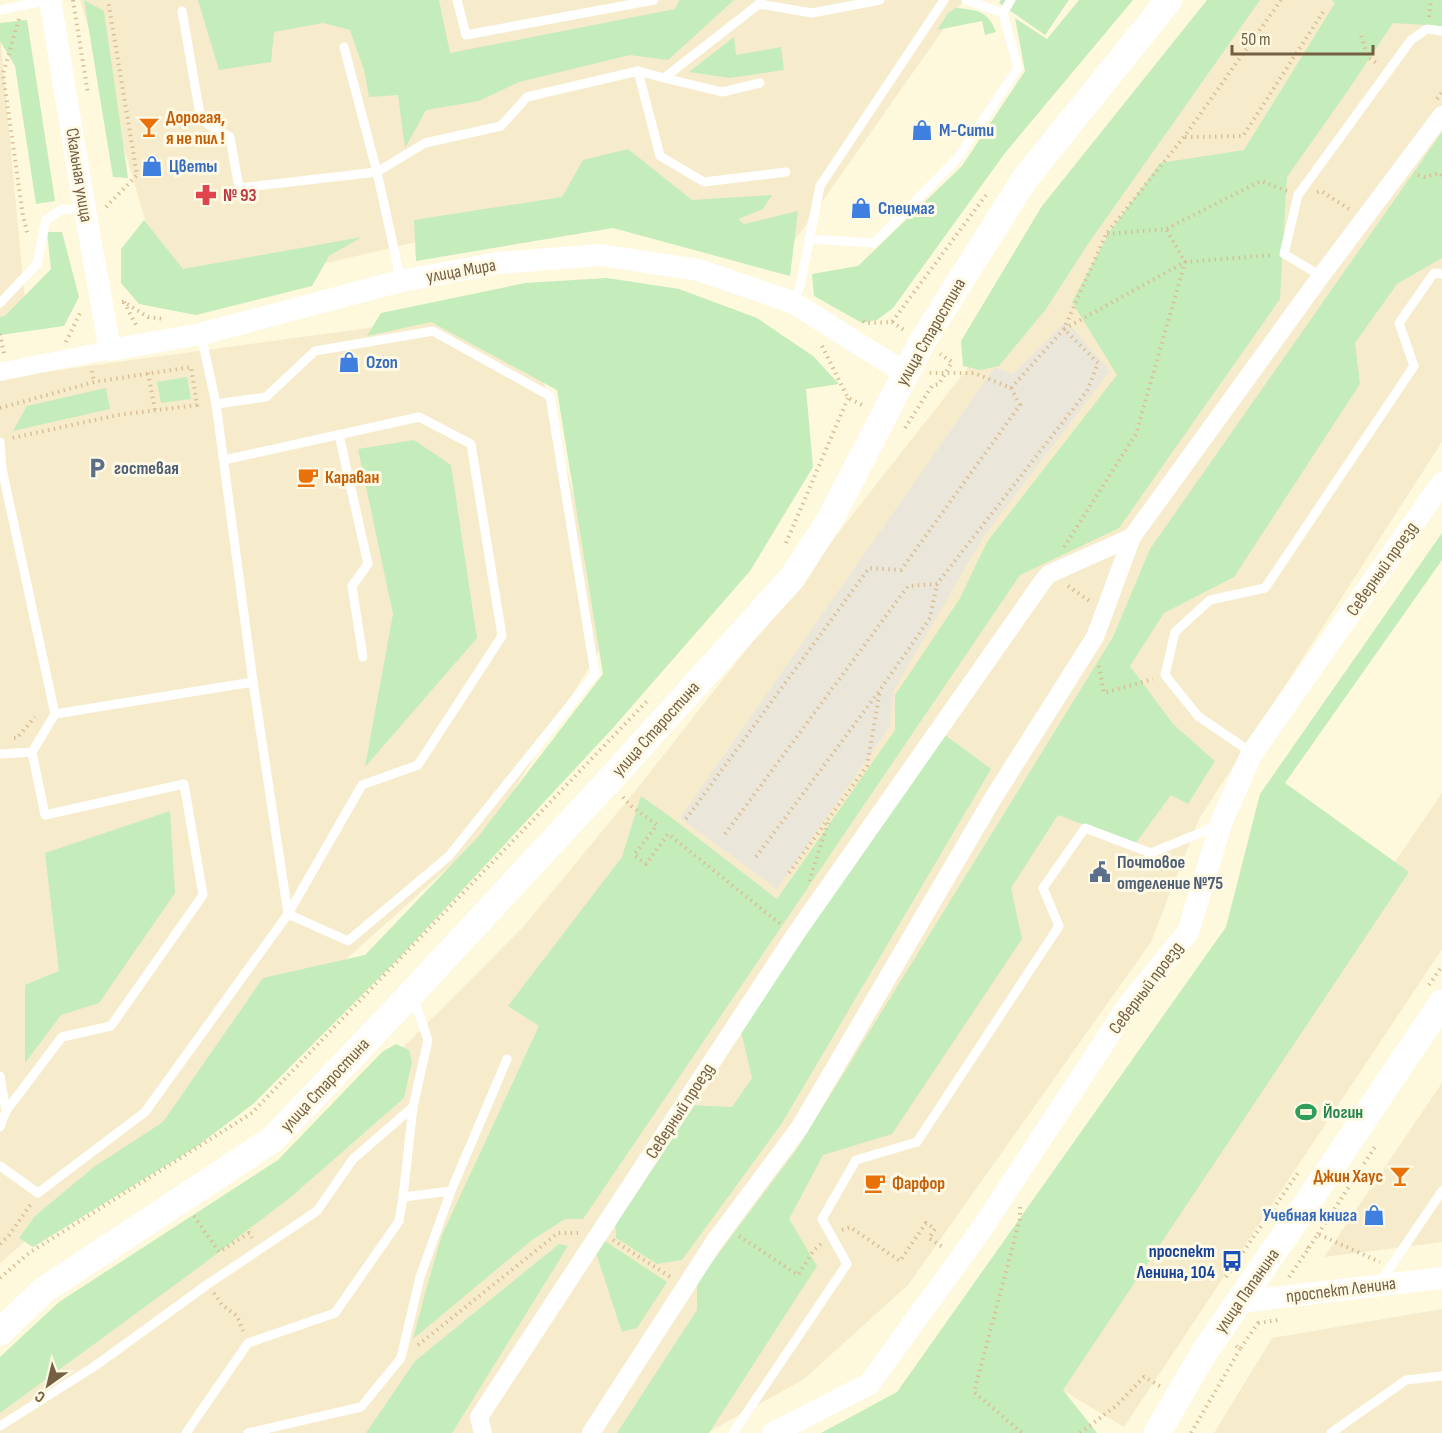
<svg xmlns="http://www.w3.org/2000/svg" width="1442" height="1433" font-family="'Sofia Sans Condensed',sans-serif">
<rect width="100%" height="100%" fill="#fef8dd"/>
<g fill="#f6eccb">
<polygon points="80,0 964,0 786,253 582,203 169,300"/>
<polygon points="1257,0 1442,0 1442,442 1199,819 1151,942 908,1285 804,1379 707,1433 0,1433 0,1395 174,1277 524,926 640,785"/>
<polygon points="0,33 27,323 0,327"/>
<polygon points="427,320 543,379 610,633 488,832 227,1066 0,1263 0,378"/>
<polygon points="1442,793 1442,949 1124,1427 1042,1378"/>
<polygon points="1442,1083 1442,1242 1324,1257"/>
<polygon points="1442,1309 1442,1433 1214,1433 1272,1338"/>
</g>
<polygon fill="#ebe6da" points="1066,321 1110,371 984,536 894,690 890,726 777,889 680,818 995,367 1013,374"/>
<g fill="#c5ecbb">
<polygon points="84,0 104,11 128,178 113,177"/>
<polygon points="198,0 439,0 450,53 675,9 680,0 734,0 668,60 630,55 519,82 479,101 426,110 405,148 398,95 369,97 364,70 350,30 323,23 274,32 271,62 219,70"/>
<polygon points="1001,0 1069,0 1045,35 999,3"/>
<polygon points="1079,0 1133,0 1005,153 893,308 877,320 862,323 814,296 812,274 858,266 962,166 1025,71 1015,18 1047,39"/>
<polygon points="1207,0 1260,0 1088,244 1046,309 999,366 980,370 963,366 961,341 1042,206"/>
<polygon points="1332,0 1442,0 1442,26 1393,23 1349,89 1287,177 1280,299 1119,528 1020,575 583,1219 565,1219 532,1240 413,1339 427,1286 442,1235 539,1026 508,1006 622,857 641,796 668,815 777,899 895,730 895,695 959,600 987,542 1117,375 1072,302 1109,233 1160,163 1244,150 1335,3"/>
<path d="M956,8C978,10 988,11 996,32L985,35L982,21L937,30L948,13Z"/>
<polygon points="27,20 55,201 36,204 15,66 0,41 0,23"/>
<polygon points="734,37 736,55 781,47 784,70 730,78 689,72"/>
<polygon points="1442,132 1442,258 1397,284 1355,343 1360,384 1234,577 1164,613 1130,666 1173,724 1215,761 1188,804 1171,795 1135,844 1058,815 1011,888 1022,939 892,1134 823,1155 789,1219 817,1266 709,1433 617,1433 697,1310 697,1282 797,1149 1113,637 1150,549"/>
<polygon points="628,149 692,200 772,195 763,209 738,219 744,224 798,211 790,276 613,228 416,261 414,220 562,197 583,160"/>
<polygon points="144,220 183,269 362,237 329,256 312,286 196,315 139,304 121,283 121,249"/>
<polygon points="47,232 62,232 79,297 64,326 0,335 0,317 5,316 51,269"/>
<polygon points="607,278 679,289 757,318 813,356 839,384 806,389 813,467 750,571 612,729 399,958 253,1104 196,1147 33,1247 19,1238 35,1216 94,1167 163,1122 263,978 365,955 478,837 603,674 557,390 431,322 367,336 381,313 525,283"/>
<polygon points="187,377 191,399 161,403 157,382"/>
<polygon points="106,388 110,409 13,431 27,406"/>
<polygon points="414,440 451,465 477,638 365,767 393,614 358,449"/>
<polygon points="1442,533 1442,560 1285,783 1409,872 1063,1390 1097,1433 821,1433 897,1392 1226,927 1260,794"/>
<polygon points="941,732 991,769 782,1123 682,1260 657,1264 616,1238 615,1221 687,1105 732,1107 752,1078 740,1027"/>
<polygon points="170,811 175,893 99,1003 61,1015 25,1063 25,985 59,971 45,853"/>
<polygon points="396,1044 409,1050 412,1062 404,1098 292,1196 202,1265 0,1413 0,1357 59,1302 278,1160 382,1052"/>
<polygon points="602,1239 667,1282 637,1328 622,1332 595,1250"/>
<polygon points="559,1244 568,1246 452,1433 366,1433 415,1361"/>
</g>
<g fill="none" stroke-linecap="round" stroke-linejoin="round">
<g stroke="#dabf96" stroke-width="4" stroke-dasharray="1.5 4.5" stroke-linecap="butt">
<polyline points="73,0 88,94"/>
<polyline points="1429,17 1431,0"/>
<polyline points="19,19 3,74 23,216 28,236"/>
<polyline points="1361,36 1368,57 1378,64"/>
<polyline points="1437,99 1442,92"/>
<polyline points="1185,137 1243,136 1325,9"/>
<polyline points="1418,175 1425,177 1439,173 1442,176"/>
<polyline points="1317,192 1321,191 1349,209"/>
<polyline points="106,207 137,175 108,0"/>
<polyline points="1107,234 1166,229 1261,181 1287,191"/>
<polyline points="122,302 124,302 148,317 164,319"/>
<polyline points="124,302 137,327"/>
<polyline points="863,321 866,323 892,322 986,195"/>
<polyline points="892,322 904,330"/>
<polyline points="1064,329 1185,262 1273,255"/>
<polyline points="0,334 4,354"/>
<polyline points="66,342 81,311"/>
<polyline points="822,346 848,398 864,406"/>
<polyline points="92,371 94,382"/>
<polyline points="148,373 155,410"/>
<polyline points="1011,388 1064,329 1106,234 1184,137 1281,0"/>
<polyline points="0,408 94,382 191,367 197,405 118,415 12,438"/>
<polyline points="905,428 932,386 939,384 952,362 940,354"/>
<polyline points="786,543 848,398"/>
<polyline points="1064,547 1136,434 1185,262 1166,229"/>
<polyline points="1068,586 1091,602"/>
<polyline points="1099,666 1104,693 1153,679"/>
<polyline points="14,738 17,738 35,717"/>
<polyline points="623,797 631,806 657,825 634,855 646,864 668,834 783,926"/>
<polyline points="686,819 869,568 901,570 1020,405 1011,388 974,373 929,373"/>
<polyline points="725,834 908,586 937,584 1087,391 1098,363 1064,329"/>
<polyline points="756,857 880,690 930,618 937,584"/>
<polyline points="789,873 867,766 880,691"/>
<polyline points="809,881 829,820"/>
<polyline points="1429,985 1442,966"/>
<polyline points="1020,1207 1020,1219 974,1392 1022,1433"/>
<polyline points="194,1216 219,1252 249,1233 252,1238"/>
<polyline points="1266,1219 1300,1170"/>
<polyline points="842,1230 850,1227 900,1261 926,1223 935,1229 929,1238 944,1248"/>
<polyline points="1318,1234 1375,1147"/>
<polyline points="739,1236 798,1275 814,1250 821,1244"/>
<polyline points="613,1240 672,1278"/>
<polyline points="0,1244 9,1235 31,1204"/>
<polyline points="1309,1248 1318,1234 1380,1262"/>
<polyline points="1226,1277 1266,1219 1268,1220"/>
<polyline points="1289,1277 1309,1248 1304,1245"/>
<polyline points="0,1278 29,1253 252,1113 649,699"/>
<polyline points="214,1293 222,1305 237,1316 243,1331"/>
<polyline points="1258,1323 1278,1320"/>
<polyline points="418,1345 558,1233 578,1233"/>
<polyline points="1236,1346 1240,1349 1260,1320"/>
<polyline points="1080,1433 1116,1406 1144,1377 1160,1386"/>
<polyline points="1191,1433 1240,1349"/>
</g>
<g stroke="#fff" stroke-width="9">
<polyline points="457,0 466,35 654,0"/>
<polyline points="759,4 812,13 880,0"/>
<polyline points="0,10 49,0"/>
<polyline points="182,11 201,120 230,137 239,188 377,172 401,281"/>
<polyline points="1003,13 1011,0"/>
<polyline points="344,47 377,172 425,143 501,126 527,97 638,71 664,78 759,4 761,0"/>
<polyline points="638,71 660,156 704,182 786,172"/>
<polyline points="664,78 722,92 760,83"/>
<polyline points="809,239 874,243 957,159 1018,68 1003,13 966,0"/>
<polyline points="1321,276 1284,254 1298,195 1411,40 1427,29 1442,31"/>
<polyline points="793,302 800,286 820,186 944,0"/>
<polyline points="0,303 37,264 46,220 62,209 85,210"/>
<polyline points="216,404 266,397 315,351 433,331 550,396 595,674 449,856 348,941 288,914 362,785 418,765 502,636 471,444 419,417 224,460"/>
<polyline points="339,435 368,564 352,586 363,657"/>
<polyline points="0,442 2,469 55,714 32,752 0,754"/>
<polyline points="55,714 253,682"/>
<polyline points="1252,753 1198,716 1165,675 1175,632 1210,600 1265,588 1414,366 1399,323 1434,273 1442,274"/>
<polyline points="0,1076 6,1111 0,1127"/>
<polyline points="6,1111 62,1037 111,1026 203,895 184,784 45,815 32,752"/>
<polyline points="0,1166 38,1193 145,1112 288,914 253,682 216,404 201,334"/>
<polyline points="403,1197 451,1191"/>
<polyline points="1381,1281 1442,1191"/>
<polyline points="0,1426 95,1366 208,1284 317,1211 353,1159 413,1107 428,1040 413,997"/>
<polyline points="186,1433 248,1343 335,1313 399,1221 403,1197 413,1107"/>
<polyline points="248,1433 361,1407 401,1358 420,1277 451,1191 507,1059"/>
<polyline points="733,1433 847,1264 822,1219 856,1160 917,1142 1059,926 1043,888 1085,828 1151,853 1200,833 1217,824"/>
<polyline points="1331,1433 1406,1380 1442,1376"/>
</g>
<g stroke="#fff" stroke-width="18">
<polyline points="0,372 110,350"/>
<polyline points="483,1433 479,1417 795,935 1043,581 1049,574 1132,537 1321,276 1442,115"/>
<polyline points="591,1433 715,1241 800,1127 992,800 1095,637 1132,537"/>
</g>
<g stroke="#fff" stroke-width="22">
<polyline points="50,0 83,199 110,350 201,334 401,281 499,263 600,255 698,270 792,302 905,373"/>
<polyline points="1239,1302 1442,1278"/>
<polyline points="773,1433 869,1384 981,1230 1128,1006 1188,932 1222,821 1252,753 1442,483"/>
</g>
<g stroke="#fff" stroke-width="27">
<polyline points="0,1332 44,1290 273,1139 411,994 605,785 792,578 832,516 922,342 1024,180 1169,0"/>
<polyline points="1157,1433 1205,1351 1312,1196 1442,1003"/>
</g>
</g>
<defs>
<symbol id="bar-bare" viewBox="-9 -9 18 18"><path d="M-6-5H6L.8 .8V4.5H3.5V6h-7V4.5H-.8V.8Z" fill="#e8710a" stroke="#fffae6" stroke-width="2.5" paint-order="stroke"/></symbol>
<symbol id="shop-bare" viewBox="-9 -9 18 18"><path d="M-5-2.5h2.3a2.7 3.5 0 0 1 5.4 0H5L5.5 6h-11ZM-1.5-2.5h3a1.5 2.3 0 0 0-3 0Z" fill="#3f7fe0" stroke="#fffae6" stroke-width="2.5" paint-order="stroke"/></symbol>
<symbol id="pharmacy-bare" viewBox="-9 -9 18 18"><path d="M-2-6h4v4h4v4h-4v4h-4v-4h-4v-4h4Z" fill="#e0444e" stroke="#fffae6" stroke-width="2.5" paint-order="stroke"/></symbol>
<symbol id="parking-bare" viewBox="-9 -9 18 18"><path d="M-3.5-5.5H1a3.5 3.5 0 0 1 0 7H-1V5.5H-3.5ZM-1-3.4V-.6H.8a1.4 1.4 0 0 0 0-2.8Z" fill="#5c6f8a" stroke="#fffae6" stroke-width="2.5" paint-order="stroke"/></symbol>
<symbol id="cafe-bare" viewBox="-9 -9 18 18"><path d="M-5.5-4.5H6V0H3Q3 3.5 0 3.5H-2.5Q-5.5 3.5-5.5 0ZM3-3.2v2h1.7v-2ZM-6 4.5H4V6H-6Z" fill="#e8710a" stroke="#fffae6" stroke-width="2.5" paint-order="stroke"/></symbol>
<symbol id="civic-bare" viewBox="-9 -9 18 18"><path d="M-.6-6.5H3V-4.5H.6V-3L4-1V1h2V6H-6V1h2V-1L-.6-3ZM-1.2 2.5V6h2.4V2.5Z" fill="#5c6f8a" stroke="#fffae6" stroke-width="2.5" paint-order="stroke"/></symbol>
<symbol id="stadium-bare" viewBox="-9 -9 18 18"><path d="M0-5a6.5 5 0 1 0 0 10a6.5 5 0 1 0 0-10ZM-3.5-1.8h7v3.6h-7Z" fill="#2e9e5b" stroke="#fffae6" stroke-width="2.5" paint-order="stroke"/></symbol>
<symbol id="bus-bare" viewBox="-9 -9 18 18"><path d="M-5-6H5V4H4V6H2V4H-2V6H-4V4H-5ZM-3.5-4V0h7V-4ZM-3.5 1.2v1.5H-2V1.2ZM2 1.2v1.5H3.5V1.2Z" fill="#1a4fb4" stroke="#fffae6" stroke-width="2.5" paint-order="stroke"/></symbol>
</defs>
<g fill-rule="evenodd">
<use href="#bar-bare" x="134" y="112" width="30" height="30"/>
<use href="#shop-bare" x="907" y="115" width="30" height="30"/>
<use href="#shop-bare" x="137" y="151" width="30" height="30"/>
<use href="#pharmacy-bare" x="191" y="180" width="30" height="30"/>
<use href="#shop-bare" x="846" y="193" width="30" height="30"/>
<use href="#shop-bare" x="334" y="347" width="30" height="30"/>
<use href="#parking-bare" x="82" y="453" width="30" height="30"/>
<use href="#cafe-bare" x="293" y="462" width="30" height="30"/>
<use href="#civic-bare" x="1085" y="857" width="30" height="30"/>
<use href="#stadium-bare" x="1291" y="1097" width="30" height="30"/>
<use href="#bar-bare" x="1385" y="1161" width="30" height="30"/>
<use href="#cafe-bare" x="860" y="1168" width="30" height="30"/>
<use href="#shop-bare" x="1359" y="1200" width="30" height="30"/>
<use href="#bus-bare" x="1217" y="1246" width="30" height="30"/>
</g>
<g text-anchor="middle" dominant-baseline="central" stroke-width="6" stroke-linejoin="round" paint-order="stroke">
<g font-size="18" font-weight="bold" fill="#c56008" stroke="#fffae6" text-anchor="start">
<text x="166" y="117">Дорогая,<tspan x="166" dy="21">я не пил !</tspan></text>
<text x="325" y="477">Караван</text>
<text x="1383" y="1176" text-anchor="end">Джин Хаус</text>
<text x="892" y="1183">Фарфор</text>
</g>
<g font-size="18" font-weight="bold" fill="#366cbe" stroke="#fffae6" text-anchor="start">
<text x="939" y="130">М-Сити</text>
<text x="169" y="166">Цветы</text>
<text x="878" y="208">Спецмаг</text>
<text x="366" y="362">Ozon</text>
<text x="1357" y="1215" text-anchor="end">Учебная книга</text>
</g>
<g font-size="18" fill="#766044" stroke="#fffae6">
<text transform="translate(79 175) rotate(81)">Скальная улица</text>
<text transform="translate(461 271) rotate(-10)">улица Мира</text>
<text transform="translate(931 332) rotate(-60)">улица Старостина</text>
<text transform="translate(1382 569) rotate(-55)">Северный проезд</text>
<text transform="translate(656 729) rotate(-48)">улица Старостина</text>
<text transform="translate(1146 988) rotate(-53)">Северный проезд</text>
<text transform="translate(325 1085) rotate(-47)">улица Старостина</text>
<text transform="translate(680 1111) rotate(-57)">Северный проезд</text>
<text transform="translate(1341 1290) rotate(-7)">проспект Ленина</text>
<text transform="translate(1247 1291) rotate(-55)">улица Папанина</text>
</g>
<g font-size="18" font-weight="bold" fill="#be3a42" stroke="#fffae6" text-anchor="start">
<text x="223" y="195">№ 93</text>
</g>
<g font-size="18" font-weight="bold" fill="#4e5e75" stroke="#fffae6" text-anchor="start">
<text x="114" y="468">гостевая</text>
<text x="1117" y="862">Почтовое<tspan x="1117" dy="21">отделение №75</tspan></text>
</g>
<g font-size="18" font-weight="bold" fill="#27864d" stroke="#fffae6" text-anchor="start">
<text x="1323" y="1112">Йогин</text>
</g>
<g font-size="18" font-weight="bold" fill="#164399" stroke="#fffae6" text-anchor="end">
<text x="1215" y="1251">проспект<tspan x="1215" dy="21">Ленина, 104</tspan></text>
</g>
</g>
<g transform="translate(48 1385) rotate(214)" stroke="#fffae6" stroke-width="4.5" paint-order="stroke">
<path d="M0-4.5L10 22L0 15L-10 22Z" fill="#766044"/>
<text y="-9" font-size="16" font-weight="bold" text-anchor="middle" fill="#766044">С</text>
</g>
<path d="M1232 45v9h141v-9" fill="none" stroke="#766044" stroke-width="3"/>
<text x="1241" y="45" font-size="18" fill="#766044" stroke="#fffae6" stroke-width="4.5" paint-order="stroke">50 m</text>
</svg>
